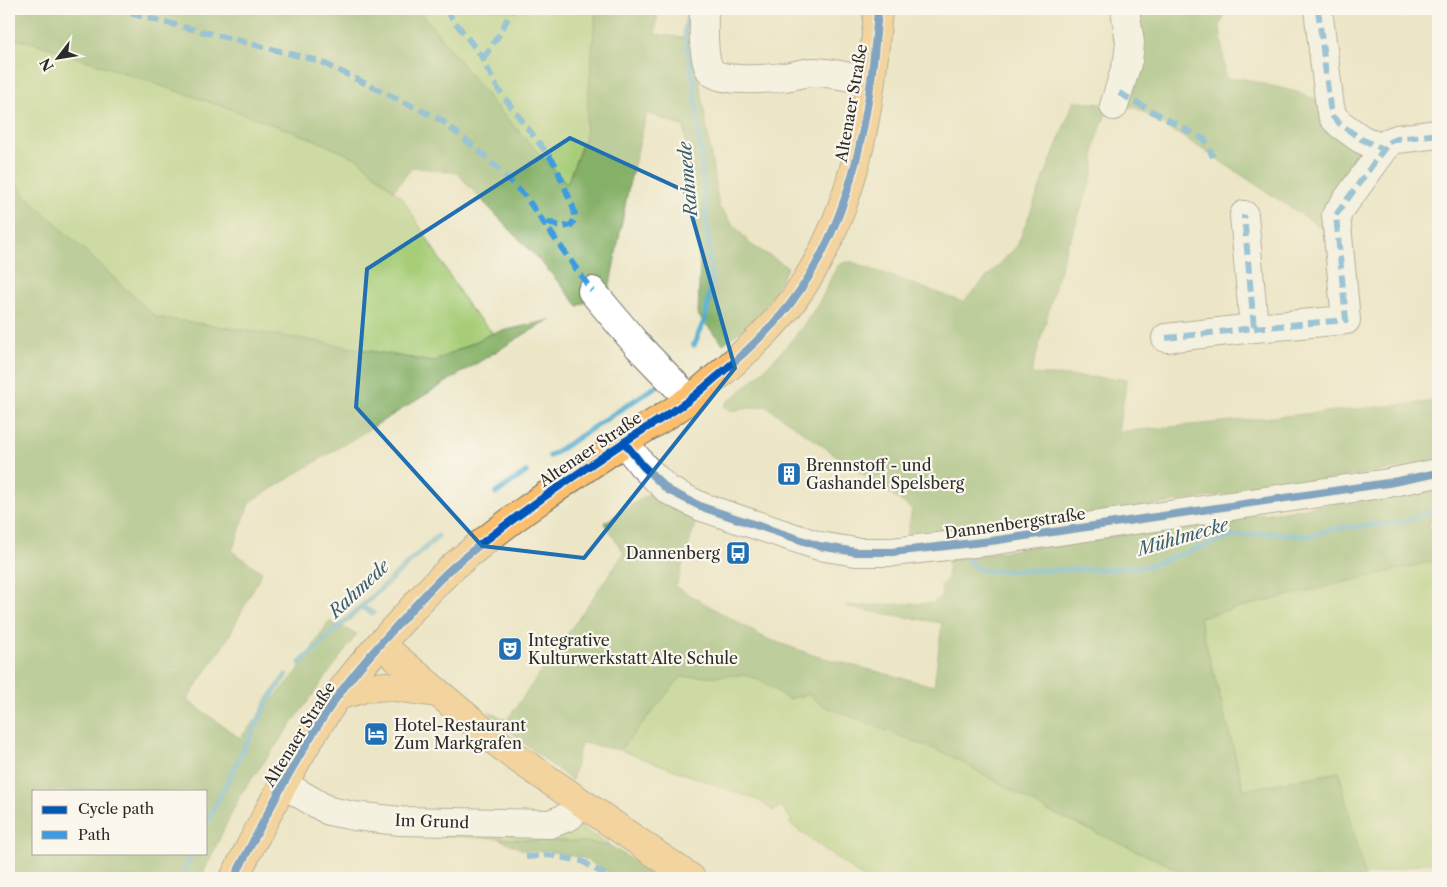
<svg xmlns="http://www.w3.org/2000/svg" width="1447" height="887" font-family="'Libre Caslon Text',serif">
<rect width="100%" height="100%" fill="#fbf7ec"/>
<filter id="ink" filterUnits="userSpaceOnUse"><feTurbulence type="fractalNoise" baseFrequency=".02" numOctaves="2"/><feDisplacementMap in="SourceGraphic" scale="10" xChannelSelector="R" yChannelSelector="G"/><feConvolveMatrix kernelMatrix="1 2 1 2 8 2 1 2 1" color-interpolation-filters="sRGB"/></filter>
<filter id="wash" filterUnits="userSpaceOnUse"><feTurbulence type="fractalNoise" baseFrequency=".0096" numOctaves="4" result="noise"/><feDisplacementMap in="SourceGraphic" scale="20" xChannelSelector="R" yChannelSelector="G"/><feGaussianBlur stdDeviation="1.12" result="paint"/><feColorMatrix in="noise" values="0 0 0 0 0 0 0 0 0 0 0 0 0 0 0 0 0 1.4 0 .05"/><feComposite in="paint" operator="in"/></filter>
<g filter="url(#wash)">
<rect width="100%" height="100%" fill="#ece6c7"/>
<g fill="#a7cd78" stroke="#697c52">
<polygon points="418,9 596,9 585,137 567,184 491,101"/>
<polygon points="9,39 32,42 228,108 315,140 358,159 403,199 470,309 493,333 433,362 302,339 156,317 22,192 9,172"/>
<polygon points="1438,560 1438,860 1364,876 1339,772 1244,790 1199,617"/>
<polygon points="743,675 759,679 788,699 808,694 822,705 951,756 1048,811 1166,864 1194,878 864,878 789,823 792,821 781,806 773,811 760,801 620,750 681,677"/>
<polygon points="580,827 612,847 586,842 405,834 559,833"/>
</g>
<g fill="#85b068" stroke="#586e4a" fill-rule="evenodd">
<path d="M9,9H418L491,101L567,184L585,137L596,9H658L655,34L693,39L719,207L750,244L788,267L760,316L723,344L698,315L700,261L684,127L647,113L629,185L609,290L578,306C541,258 497,218 457,173L413,167L394,190L358,159L308,137L224,107L32,42L9,39Z"/>
<polygon points="1134,9 1227,9 1220,26 1226,79 1240,78 1297,92 1324,103 1360,150 1361,160 1328,232 1194,144 1136,108 1120,106"/>
<path d="M1074,101L1109,105L1095,144L1094,171L1070,241H1068L1031,374L1127,379L1118,432L1438,401V463L906,542L912,509L766,406L729,411L724,405C760,375 793,344 818,304C825,293 831,275 838,266C842,262 847,262 852,262L963,302L1017,246Z"/>
<path d="M9,172L22,192L156,317L302,339L433,362L493,333L551,320L528,332L250,502L232,551L262,572L227,640L187,700L240,738L297,672L329,621L357,634L240,795L201,878H9ZM34,791H206V853H34Z"/>
<polygon points="1438,487 1438,519 1429,523 1438,550 1438,560 1199,617 1244,790 1339,772 1365,878 1194,878 1166,864 1048,811 951,756 822,705 809,694 788,699 759,679 743,675 681,677 620,750 581,743 572,781 526,745 488,711 507,720 624,553 604,523 652,492 697,518 676,587 765,638 816,656 934,686 942,623 856,609 845,606 933,603 942,596 941,585 947,580 949,559 1410,493"/>
<polygon points="499,839 586,842 612,847 661,878 618,878 583,858 548,851 526,851"/>
</g>
<g fill="none" stroke-linecap="round" stroke-linejoin="round">
<g stroke="#4faacd" stroke-width="5.5">
<polyline points="690,9 685,31 695,88 712,282 705,319 694,345"/>
<polyline points="550,456 661,383"/>
<polyline points="496,493 526,472"/>
<polyline points="966,557 975,567 986,571 1111,569 1148,566 1230,537 1264,533 1308,536 1333,529 1404,522 1438,508"/>
<polyline points="361,607 373,613"/>
<polyline points="300,663 438,536"/>
<polyline points="206,824 268,701 286,675"/>
<polyline points="181,878 192,853"/>
</g>
</g>
</g>
<g filter="url(#ink)">
<g fill="none" stroke-linecap="round" stroke-linejoin="round">
<defs>
<g id="minor">
<path d="M704,9C704,24 702,57 710,70C717,83 769,79 784,77C794,76 804,72 814,72C830,72 854,78 871,81"/>
<polyline points="1318,9 1330,107 1333,117 1340,124 1361,139 1383,149"/>
<polyline points="1114,106 1128,60 1130,43 1125,9"/>
<polyline points="592,291 638,346 690,400"/>
<polyline points="1254,328 1346,320 1336,215 1389,142 1397,139 1438,134"/>
<polyline points="1166,338 1254,328 1244,215"/>
<polyline points="624,442 643,466 668,490 702,507 819,546 856,552 892,552 991,541 1388,483 1438,473"/>
<polyline points="283,784 329,811 354,816 400,821 550,824 570,816 580,802"/>
</g>
<g id="major">
<polyline points="380,644 511,754 691,878"/>
<polyline points="337,696 365,688 387,686 437,693"/>
<path d="M234,878C266,816 297,754 337,697C357,669 380,644 403,619C419,601 436,582 454,566C507,521 565,482 623,443C644,428 668,416 689,400C700,392 709,383 719,375C745,353 770,330 791,303C854,219 871,111 878,9"/>
</g>
</defs>
<use href="#minor" stroke="#6f6c62" stroke-width="30"/>
<use href="#major" stroke="#6f6c62" stroke-width="30"/>
<use href="#minor" stroke="#fff" stroke-width="28"/>
<use href="#major" stroke="#fabe6d" stroke-width="28"/>
<g stroke="#3d9ce1" stroke-width="6" stroke-dasharray="12 6" stroke-linecap="butt">
<polyline points="113,9 319,61 441,120 484,155 525,196 592,291"/>
<polyline points="445,9 480,54 498,89 555,164 573,207 576,218 571,225 562,227 541,219"/>
<polyline points="1318,9 1330,107 1333,117 1340,124 1361,139 1383,149"/>
<polyline points="483,59 502,30 512,9"/>
<polyline points="1119,93 1205,140 1213,157"/>
<polyline points="1254,328 1346,320 1336,215 1389,142 1397,139 1438,134"/>
<polyline points="1166,338 1254,328 1244,215"/>
<polyline points="526,857 549,855 582,861 610,878"/>
</g>
<defs>
<g id="cycleway">
<polyline points="624,442 643,466 668,490 702,507 819,546 856,552 892,552 991,541 1388,483 1438,473"/>
<path d="M234,878C266,816 297,754 337,697C357,669 380,644 403,619C419,601 436,582 454,566C507,521 565,482 623,443C644,428 668,416 689,400C700,392 709,383 719,375C745,353 770,330 791,303C854,219 871,111 878,9"/>
</g>
</defs>
<use href="#cycleway" stroke="#fbf7ec" stroke-width="11"/>
<use href="#cycleway" stroke="#0057b8" stroke-width="8"/>
</g>
</g>
<path d="M0 0H1447V887H0ZM570,138L685,191L735,368L584,558L482,546L356,407L367,269Z" fill="#ece6c7" fill-opacity=".55" fill-rule="evenodd"/>
<path fill="none" stroke="#1f6fb2" stroke-width="4" stroke-linejoin="round" d="M570,138L685,191L735,368L584,558L482,546L356,407L367,269Z"/>
<defs>
<symbol id="building-square" viewBox="-11 -11 22 22"><rect x="-9" y="-9" width="18" height="18" rx="4" fill="#1f6fb2" stroke="#fbf7ec"/><path d="M-4-6H4V6H1V3H-1V6H-4ZM-2.5-4.3h1.7v1.8h-1.7ZM.8-4.3h1.7v1.8H.8ZM-2.5-1h1.7V.8h-1.7ZM.8-1h1.7V.8H.8Z" fill="#fff"/></symbol>
<symbol id="bus-square" viewBox="-11 -11 22 22"><rect x="-9" y="-9" width="18" height="18" rx="4" fill="#1f6fb2" stroke="#fbf7ec"/><path d="M-5-6H5V4H4V6H2V4H-2V6H-4V4H-5ZM-3.5-4V0h7V-4ZM-3.5 1.2v1.5H-2V1.2ZM2 1.2v1.5H3.5V1.2Z" fill="#fff"/></symbol>
<symbol id="theatre-square" viewBox="-11 -11 22 22"><rect x="-9" y="-9" width="18" height="18" rx="4" fill="#1f6fb2" stroke="#fbf7ec"/><path d="M-5-5.5Q0-4 5-5.5V0Q5 5 0 6Q-5 5-5 0ZM-3.3-2.5H-1v1.5H-3.3ZM1-2.5H3.3v1.5H1ZM-2.8 1Q0 5.5 2.8 1Z" fill="#fff"/></symbol>
<symbol id="hotel-square" viewBox="-11 -11 22 22"><rect x="-9" y="-9" width="18" height="18" rx="4" fill="#1f6fb2" stroke="#fbf7ec"/><path d="M-6-4.5h1.5V1H6V5H4.5V3h-9V5H-6ZM-4 0a1.8 1.8 0 1 1 3.6 0ZM.5 0V-2.5h3Q6-2.5 6 0Z" fill="#fff"/></symbol>
</defs>
<g fill-rule="evenodd">
<use href="#building-square" x="775" y="460" width="28" height="28"/>
<use href="#bus-square" x="724" y="539" width="28" height="28"/>
<use href="#theatre-square" x="496" y="635" width="28" height="28"/>
<use href="#hotel-square" x="362" y="720" width="28" height="28"/>
</g>
<g text-anchor="middle" dominant-baseline="central" stroke-width="4.5" stroke-linejoin="round" paint-order="stroke">
<g font-size="16" fill="#2b2b2b" stroke="#fbf7ec">
<text transform="translate(851 103) rotate(-80)">Altenaer Straße</text>
<text transform="translate(590 449) rotate(-34)">Altenaer Straße</text>
<text transform="translate(1015 523) rotate(-8)">Dannenbergstraße</text>
<text transform="translate(299 734) rotate(-58)">Altenaer Straße</text>
<text transform="translate(432 821) rotate(2)">Im Grund</text>
</g>
<g font-size="16" fill="#2b2b2b" stroke="#fbf7ec" text-anchor="start">
<text x="806" y="465">Brennstoff - und<tspan x="806" dy="18">Gashandel Spelsberg</tspan></text>
<text x="720" y="553" text-anchor="end">Dannenberg</text>
<text x="528" y="640">Integrative<tspan x="528" dy="18">Kulturwerkstatt Alte Schule</tspan></text>
<text x="394" y="725">Hotel-Restaurant<tspan x="394" dy="18">Zum Markgrafen</tspan></text>
</g>
<g font-size="18" font-style="italic" fill="#395e6c" stroke="#fbf7ec">
<text transform="translate(688 179) rotate(-95)">Rahmede</text>
<text transform="translate(1183 537) rotate(-16)">Mühlmecke</text>
<text transform="translate(359 589) rotate(-43)">Rahmede</text>
</g>
</g>
<rect width="1447" height="887" fill="none" stroke="#fbf7ec" stroke-width="30"/>
<rect x="32" y="790" width="175" height="65" fill="#fbf7ec" stroke="#a8a59f"/>
<rect x="42" y="806" width="25" height="8" fill="#0057b8" stroke="#a8a59f"/>
<text x="78" y="814" font-size="15" fill="#2b2b2b">Cycle path</text>
<rect x="42" y="831" width="25" height="8" fill="#3d9ce1" stroke="#a8a59f"/>
<text x="78" y="840" font-size="15" fill="#2b2b2b">Path</text>
<g transform="translate(58 58) rotate(239)" stroke="#fbf7ec" stroke-width="4" paint-order="stroke">
<path d="M0-4L9 19L0 12L-9 19Z" fill="#2b2b2b"/>
<text y="-8" font-size="14" font-weight="bold" text-anchor="middle" fill="#2b2b2b">N</text>
</g>
</svg>
